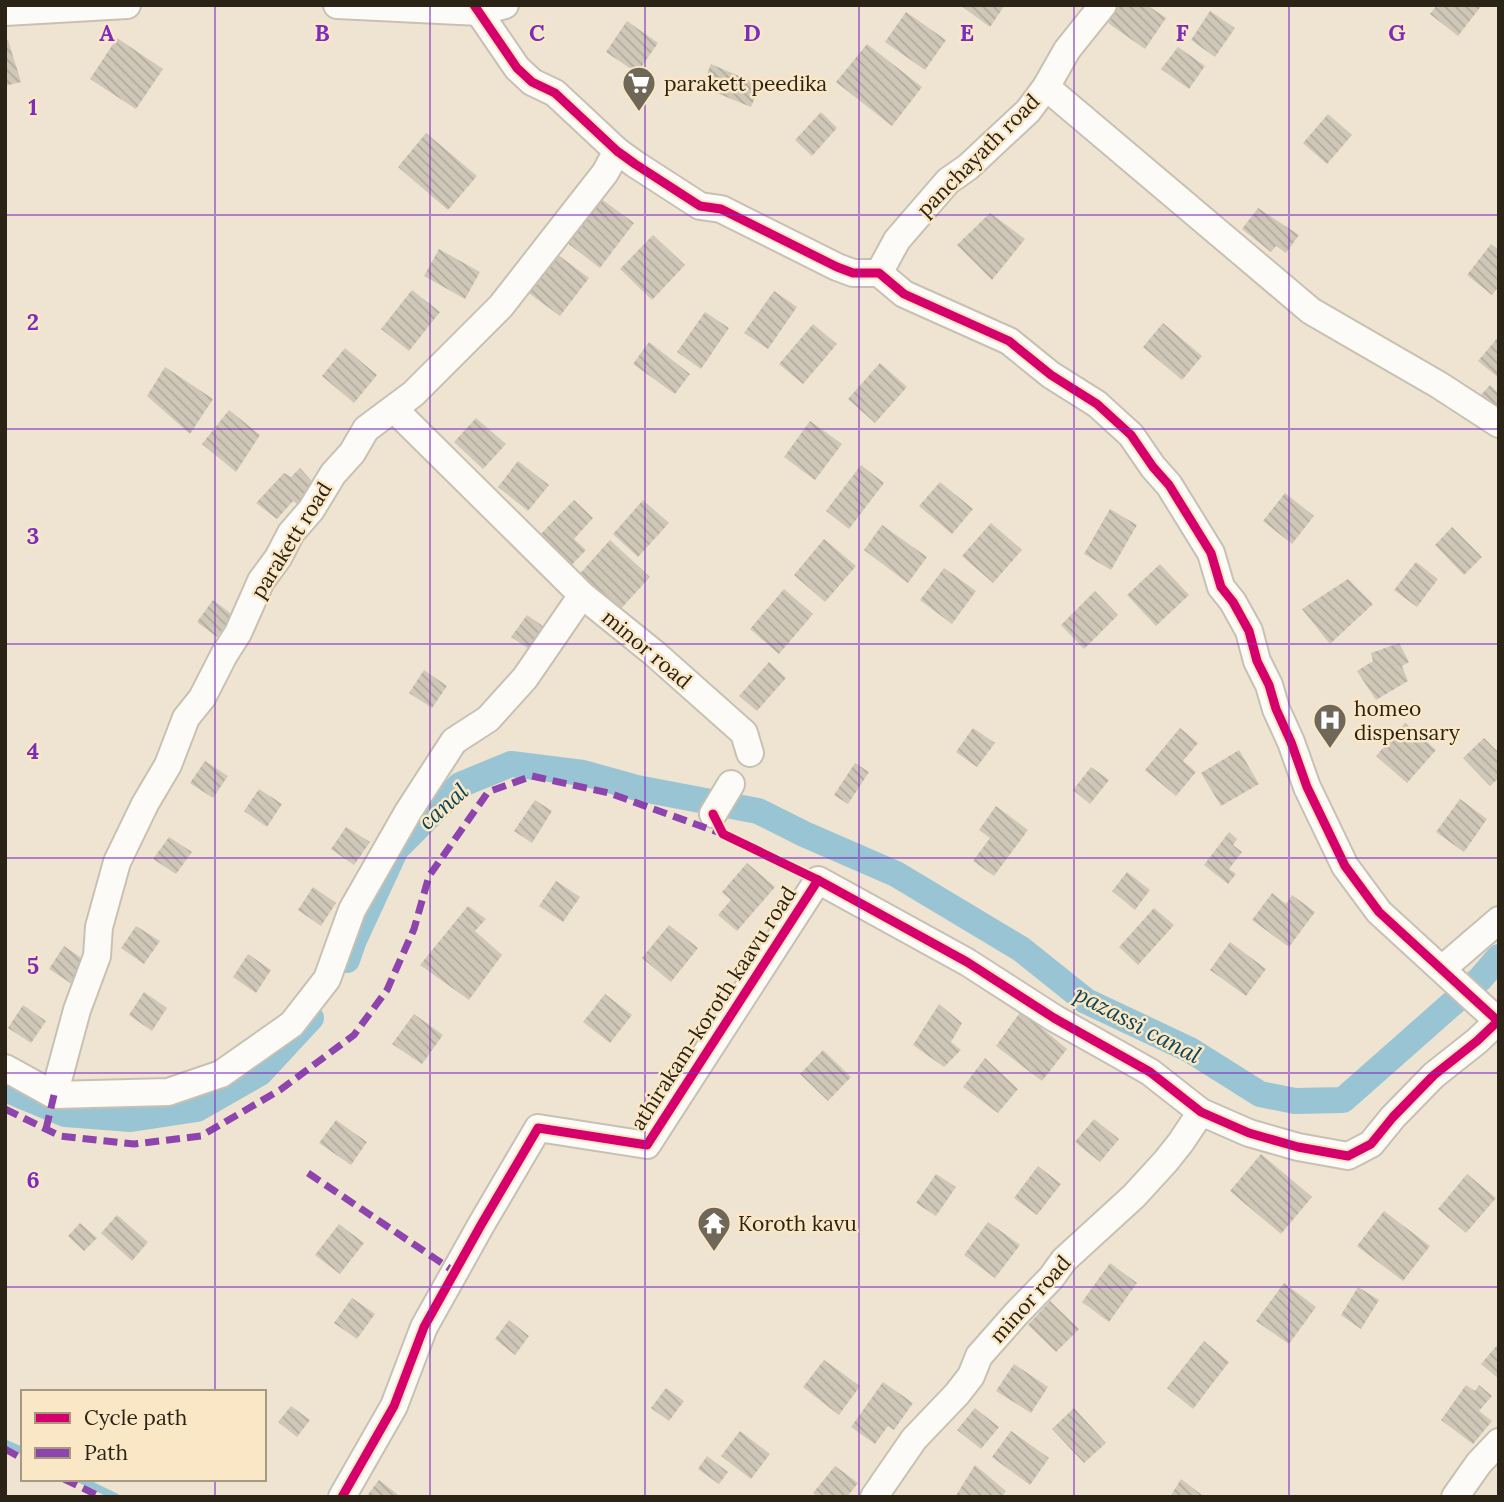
<svg xmlns="http://www.w3.org/2000/svg" width="1504" height="1502" font-family="Lora,serif">
<defs>
<pattern id="building-back-hatch" width="6" height="6" patternUnits="userSpaceOnUse" patternTransform="scale(1.75)"><rect width="6" height="6" fill="#cfc7b8"/><path d="M-1 5l2 2M0 0l6 6M5-1l2 2" fill="none" stroke="#b2ab9d"/></pattern>
</defs>
<rect width="100%" height="100%" fill="#eee4d1"/>
<g fill="none" stroke-linecap="round" stroke-linejoin="round">
<g stroke="#99c4d4" stroke-width="7">
<polyline points="5,1443 23,1451"/>
<polyline points="79,1479 116,1497"/>
</g>
<g stroke="#99c4d4" stroke-width="26">
<polyline points="347,960 354,940 396,849 460,785 511,764 583,773 637,788 758,811 804,834 896,874 1021,949 1086,1001 1190,1050 1260,1094 1295,1101 1343,1100 1480,979 1499,957"/>
<polyline points="5,1089 65,1114 131,1119 197,1109 260,1073 311,1018"/>
</g>
</g>
<g fill="url(#building-back-hatch)">
<polygon points="960,5 1005,5 990,27"/>
<polygon points="1120,5 1147,5 1166,18 1145,49 1108,23"/>
<polygon points="1437,5 1482,5 1458,36 1430,14"/>
<polygon points="1210,11 1235,28 1215,57 1191,40"/>
<polygon points="906,12 946,40 925,70 885,42"/>
<polygon points="627,21 658,43 637,73 606,52"/>
<polygon points="117,38 163,69 136,109 90,79"/>
<polygon points="8,40 21,82 5,86 5,41"/>
<polygon points="867,44 922,87 892,126 836,82"/>
<polygon points="1178,47 1205,66 1189,89 1161,69"/>
<polygon points="711,64 760,85 751,107 702,87"/>
<polygon points="821,112 837,128 812,156 795,140"/>
<polygon points="1328,114 1352,135 1327,164 1303,143"/>
<polygon points="426,133 477,176 448,210 398,167"/>
<polygon points="600,198 634,223 600,268 566,242"/>
<polygon points="1258,208 1299,235 1286,253 1276,246 1271,252 1242,229"/>
<polygon points="990,213 1025,239 992,280 957,245"/>
<polygon points="653,235 685,265 652,300 620,269"/>
<polygon points="1491,244 1499,250 1499,286 1492,295 1467,275"/>
<polygon points="439,249 480,272 465,299 424,276"/>
<polygon points="554,252 589,278 560,316 526,291"/>
<polygon points="412,290 440,312 409,351 381,329"/>
<polygon points="774,291 797,307 768,349 744,333"/>
<polygon points="705,312 729,328 701,369 677,352"/>
<polygon points="1163,323 1202,356 1182,380 1143,347"/>
<polygon points="813,324 837,344 803,384 779,364"/>
<polygon points="1499,336 1499,378 1478,361"/>
<polygon points="649,342 690,374 675,394 633,364"/>
<polygon points="345,348 377,375 354,403 322,376"/>
<polygon points="880,363 907,387 875,423 848,399"/>
<polygon points="165,367 213,399 190,434 147,396"/>
<polygon points="1490,385 1499,394 1499,415 1479,397"/>
<polygon points="229,410 260,435 236,472 202,444"/>
<polygon points="476,418 506,444 483,469 454,442"/>
<polygon points="810,421 842,444 815,480 784,457"/>
<polygon points="518,461 549,485 528,511 498,487"/>
<polygon points="861,465 884,483 849,529 826,511"/>
<polygon points="300,468 318,488 301,507 293,501 277,519 256,503 284,473 291,477"/>
<polygon points="940,482 973,509 952,534 919,506"/>
<polygon points="1285,493 1314,516 1292,544 1263,521"/>
<polygon points="574,500 593,518 574,539 586,550 567,570 535,540"/>
<polygon points="643,500 669,523 638,557 613,534"/>
<polygon points="1110,509 1137,525 1111,570 1084,554"/>
<polygon points="991,523 1022,550 993,583 962,556"/>
<polygon points="882,525 927,557 908,583 864,550"/>
<polygon points="1452,527 1482,557 1464,575 1435,545"/>
<polygon points="824,539 856,566 825,602 794,575"/>
<polygon points="610,540 650,577 616,614 576,578"/>
<polygon points="1416,562 1438,579 1417,607 1394,590"/>
<polygon points="1160,564 1189,595 1156,626 1127,595"/>
<polygon points="944,568 976,591 952,624 920,600"/>
<polygon points="1348,579 1373,604 1330,644 1302,609"/>
<polygon points="784,589 813,614 779,654 750,629"/>
<polygon points="1095,591 1118,615 1084,649 1061,625"/>
<polygon points="213,600 233,615 217,637 197,622"/>
<polygon points="527,615 550,631 535,653 511,637"/>
<polygon points="1399,643 1409,662 1402,666 1408,681 1376,700 1357,671 1373,661 1371,653"/>
<polygon points="769,662 786,678 757,711 739,696"/>
<polygon points="424,670 447,686 432,708 409,693"/>
<polygon points="1405,723 1436,750 1407,783 1376,756"/>
<polygon points="973,728 995,743 977,767 956,752"/>
<polygon points="1180,728 1198,743 1183,761 1196,772 1176,796 1145,770"/>
<polygon points="1484,738 1499,753 1499,778 1490,786 1463,758"/>
<polygon points="1239,750 1259,784 1221,806 1201,773"/>
<polygon points="205,761 228,776 213,798 190,783"/>
<polygon points="855,763 869,772 848,804 834,795"/>
<polygon points="1091,767 1109,780 1090,804 1073,790"/>
<polygon points="259,789 282,804 267,827 244,811"/>
<polygon points="1460,799 1487,819 1464,852 1436,832"/>
<polygon points="535,800 552,811 532,843 514,831"/>
<polygon points="996,806 1028,830 994,876 973,861 990,838 979,830"/>
<polygon points="346,827 370,842 354,865 331,849"/>
<polygon points="1229,832 1237,839 1233,845 1242,852 1229,869 1236,874 1228,884 1204,865"/>
<polygon points="169,837 192,852 176,874 153,859"/>
<polygon points="747,863 775,887 737,931 718,915 731,900 722,892"/>
<polygon points="1127,872 1150,890 1135,910 1112,891"/>
<polygon points="556,881 580,897 563,922 539,906"/>
<polygon points="313,887 336,903 321,926 298,910"/>
<polygon points="1272,893 1286,904 1292,895 1315,912 1289,947 1252,920"/>
<polygon points="468,906 486,919 475,931 502,955 469,1000 420,965"/>
<polygon points="1154,908 1174,925 1138,965 1119,947"/>
<polygon points="669,925 698,948 671,982 642,958"/>
<polygon points="136,926 160,941 144,964 121,948"/>
<polygon points="1230,942 1266,969 1246,996 1210,970"/>
<polygon points="64,946 87,962 72,984 49,969"/>
<polygon points="248,954 271,970 256,993 233,977"/>
<polygon points="144,992 167,1008 152,1031 129,1015"/>
<polygon points="605,994 632,1015 610,1043 583,1022"/>
<polygon points="939,1004 962,1023 951,1042 961,1050 944,1067 913,1045"/>
<polygon points="23,1005 46,1021 31,1043 8,1028"/>
<polygon points="1021,1011 1067,1049 1042,1081 996,1046"/>
<polygon points="414,1014 443,1035 422,1064 392,1044"/>
<polygon points="823,1050 851,1077 828,1101 800,1074"/>
<polygon points="985,1058 1018,1089 998,1113 963,1087"/>
<polygon points="1094,1119 1119,1139 1100,1162 1075,1142"/>
<polygon points="336,1120 367,1142 351,1165 319,1143"/>
<polygon points="1261,1154 1312,1197 1281,1234 1230,1191"/>
<polygon points="1038,1166 1061,1184 1037,1215 1014,1198"/>
<polygon points="936,1174 956,1187 936,1216 916,1203"/>
<polygon points="1467,1174 1496,1198 1466,1233 1438,1209"/>
<polygon points="1384,1211 1430,1246 1403,1281 1357,1246"/>
<polygon points="117,1215 148,1242 132,1261 101,1233"/>
<polygon points="988,1222 1020,1245 995,1278 964,1255"/>
<polygon points="80,1223 97,1238 84,1251 68,1236"/>
<polygon points="339,1224 364,1243 340,1274 315,1255"/>
<polygon points="1110,1263 1137,1283 1109,1322 1082,1302"/>
<polygon points="1284,1283 1316,1307 1289,1344 1256,1321"/>
<polygon points="1358,1287 1379,1300 1361,1329 1341,1315"/>
<polygon points="352,1298 375,1314 357,1339 334,1323"/>
<polygon points="1050,1301 1079,1329 1056,1352 1028,1325"/>
<polygon points="509,1320 529,1336 515,1355 495,1339"/>
<polygon points="1204,1341 1229,1362 1193,1409 1167,1388"/>
<polygon points="1499,1343 1499,1379 1481,1364"/>
<polygon points="824,1360 860,1386 839,1415 803,1387"/>
<polygon points="1014,1364 1048,1387 1031,1413 996,1391"/>
<polygon points="883,1382 913,1403 894,1430 888,1426 875,1444 851,1427"/>
<polygon points="1466,1385 1475,1391 1479,1385 1492,1396 1479,1411 1492,1421 1473,1444 1441,1420"/>
<polygon points="666,1388 684,1401 669,1421 651,1408"/>
<polygon points="291,1406 310,1420 297,1437 278,1422"/>
<polygon points="975,1408 999,1427 981,1449 957,1430"/>
<polygon points="1074,1408 1106,1443 1084,1463 1052,1429"/>
<polygon points="740,1431 770,1454 751,1479 721,1456"/>
<polygon points="1011,1431 1049,1458 1030,1485 992,1457"/>
<polygon points="707,1456 728,1472 719,1484 698,1469"/>
<polygon points="975,1465 1006,1491 1002,1497 955,1497"/>
<polygon points="835,1466 858,1483 847,1497 818,1497 813,1493"/>
<polygon points="1181,1479 1202,1495 1202,1497 1170,1497"/>
<polygon points="379,1480 401,1497 366,1497"/>
</g>
<g fill="none" stroke-linecap="round" stroke-linejoin="round">
<defs>
<g id="minor">
<polyline points="337,5 480,12 505,5"/>
<polyline points="474,5 517,68 532,82 555,93 617,151 635,164 700,206 721,209 837,267 853,273 879,273 904,294 1009,341 1051,375 1097,404 1131,435 1153,467 1169,485 1211,553 1221,587 1233,602 1249,631 1257,661 1269,685 1276,709 1291,742 1307,787 1345,866 1379,912 1499,1022"/>
<polyline points="5,12 127,5"/>
<polyline points="1046,87 1311,311 1439,385 1499,424"/>
<polyline points="879,273 897,240 948,181 968,167 1028,111 1046,87 1067,50 1103,5"/>
<polyline points="394,409 582,595 654,653 744,733 750,753"/>
<polyline points="713,814 731,784"/>
<polyline points="1442,969 1499,920"/>
<polyline points="5,1068 54,1095 77,1010 97,956 99,927 117,862 145,804 168,765 186,718 202,698 224,655 238,633 261,581 278,558 291,533 311,510 333,474 352,453 366,429 413,394 501,306 605,173 617,151"/>
<polyline points="54,1095 168,1092 221,1074 292,1024 327,979 352,910 408,812 454,741 488,719 525,678 582,595"/>
<polyline points="342,1497 394,1406 424,1327 481,1225 538,1128 647,1145 818,880 967,962 1054,1018 1150,1072 1201,1112 1249,1133 1298,1147 1348,1156 1371,1144 1393,1117 1434,1075 1477,1041 1498,1021"/>
<polyline points="874,1497 914,1439 957,1394 971,1376 979,1356 1016,1314 1051,1278 1064,1260 1134,1196 1166,1161 1181,1142 1201,1112"/>
<polyline points="1455,1497 1479,1463 1499,1442"/>
</g>
</defs>
<use href="#minor" stroke="#c8c1b2" stroke-width="30"/>
<use href="#minor" stroke="#fcfbf8" stroke-width="26"/>
<g stroke="#8e44ad" stroke-width="7" stroke-dasharray="14 7" stroke-linecap="butt">
<polyline points="5,1109 60,1136 134,1144 201,1136 280,1090 354,1035 387,990 414,929 429,876 488,792 532,776 609,793 723,834"/>
<polyline points="46,1129 54,1095"/>
<polyline points="308,1173 455,1272"/>
<polyline points="5,1449 23,1459"/>
<polyline points="64,1479 101,1497"/>
</g>
<defs>
<g id="cycleway">
<polyline points="474,5 517,68 532,82 555,93 617,151 635,164 700,206 721,209 837,267 853,273 879,273 904,294 1009,341 1051,375 1097,404 1131,435 1153,467 1169,485 1211,553 1221,587 1233,602 1249,631 1257,661 1269,685 1276,709 1291,742 1307,787 1345,866 1379,912 1499,1022"/>
<polyline points="713,814 723,834 818,880"/>
<polyline points="342,1497 394,1406 424,1327 481,1225 538,1128 647,1145 818,880 967,962 1054,1018 1150,1072 1201,1112 1249,1133 1298,1147 1348,1156 1371,1144 1393,1117 1434,1075 1477,1041 1498,1021"/>
</g>
</defs>
<use href="#cycleway" stroke="#fae7c5" stroke-width="13"/>
<use href="#cycleway" stroke="#d6006c" stroke-width="9"/>
</g>
<path fill="none" stroke="#7b2cbf" stroke-width="2" stroke-opacity="0.55" d="M215,5V1392M430,5V1497M645,5V1497M859,5V1497M1074,5V1497M1289,5V1497M5,215H1499M5,429H1499M5,644H1499M5,858H1499M5,1073H1499M5,1287H1499M215,1479V1497"/>
<defs>
<symbol id="supermarket-pin" viewBox="-11 -11 22 30"><path d="M0 17L-7.5 6A9.5 9.5 0 1 1 7.5 6Z" fill="#6f6757" stroke="#fae7c5"/><path d="M-6-5.5h2.5l.6 2H6L4.5 2H-2.5L-4.4-4H-6ZM-1.5 3.2a1.3 1.3 0 1 0 .1 0ZM3 3.2a1.3 1.3 0 1 0 .1 0Z" fill="#fff"/></symbol>
<symbol id="hospital-pin" viewBox="-11 -11 22 30"><path d="M0 17L-7.5 6A9.5 9.5 0 1 1 7.5 6Z" fill="#6f6757" stroke="#fae7c5"/><path d="M-5-5h3v3.5h4V-5h3V5h-3V1.5h-4V5h-3Z" fill="#fff"/></symbol>
<symbol id="temple-pin" viewBox="-11 -11 22 30"><path d="M0 17L-7.5 6A9.5 9.5 0 1 1 7.5 6Z" fill="#6f6757" stroke="#fae7c5"/><path d="M0-6L5-2H3V0L6.5 2.5H4V6H1.5V3h-3V6H-4V2.5H-6.5L-3 0V-2H-5Z" fill="#fff"/></symbol>
</defs>
<g fill-rule="evenodd">
<use href="#supermarket-pin" x="620" y="64" width="38" height="52"/>
<use href="#hospital-pin" x="1311" y="701" width="38" height="52"/>
<use href="#temple-pin" x="695" y="1204" width="38" height="52"/>
</g>
<g text-anchor="middle" dominant-baseline="central" stroke-width="5" stroke-linejoin="round" paint-order="stroke">
<g font-size="21" fill="#2a2316" stroke="#fae7c5" text-anchor="start">
<text x="664" y="83">parakett peedika</text>
<text x="1354" y="708">homeo<tspan x="1354" dy="24">dispensary</tspan></text>
<text x="738" y="1223">Koroth kavu</text>
</g>
<g font-size="21" fill="#2a2316" stroke="#fae7c5">
<text transform="translate(978 155) rotate(-45)">panchayath road</text>
<text transform="translate(291 540) rotate(-58)">parakett road</text>
<text transform="translate(647 649) rotate(40)">minor road</text>
<text transform="translate(713 1008) rotate(-57)">athirakam-koroth kaavu road</text>
<text transform="translate(1030 1299) rotate(-48)">minor road</text>
</g>
<g font-size="23" font-style="italic" fill="#0a445a" stroke="#fae7c5">
<text transform="translate(443 806) rotate(-41)">canal</text>
<text transform="translate(1138 1024) rotate(28)">pazassi canal</text>
</g>
</g>
<g font-size="23" text-anchor="middle" font-weight="bold" fill="#7b2cbf" stroke="#fae7c5" stroke-width="5" stroke-linejoin="round" paint-order="stroke">
<text x="107" y="41">A</text>
<text x="322" y="41">B</text>
<text x="537" y="41">C</text>
<text x="752" y="41">D</text>
<text x="967" y="41">E</text>
<text x="1182" y="41">F</text>
<text x="1397" y="41">G</text>
<text x="33" y="115">1</text>
<text x="33" y="330">2</text>
<text x="33" y="544">3</text>
<text x="33" y="759">4</text>
<text x="33" y="974">5</text>
<text x="33" y="1188">6</text>
</g>
<rect width="1504" height="1502" fill="none" stroke="#2a2316" stroke-width="14"/>
<rect x="21" y="1390" width="245" height="91" fill="#fae7c5" stroke="#a7997f" stroke-width="2"/>
<rect x="35" y="1413" width="35" height="10" fill="#d6006c" stroke="#a7997f" stroke-width="2"/>
<text x="84" y="1425" font-size="21" fill="#2a2316">Cycle path</text>
<rect x="35" y="1448" width="35" height="10" fill="#8e44ad" stroke="#a7997f" stroke-width="2"/>
<text x="84" y="1460" font-size="21" fill="#2a2316">Path</text>
</svg>
